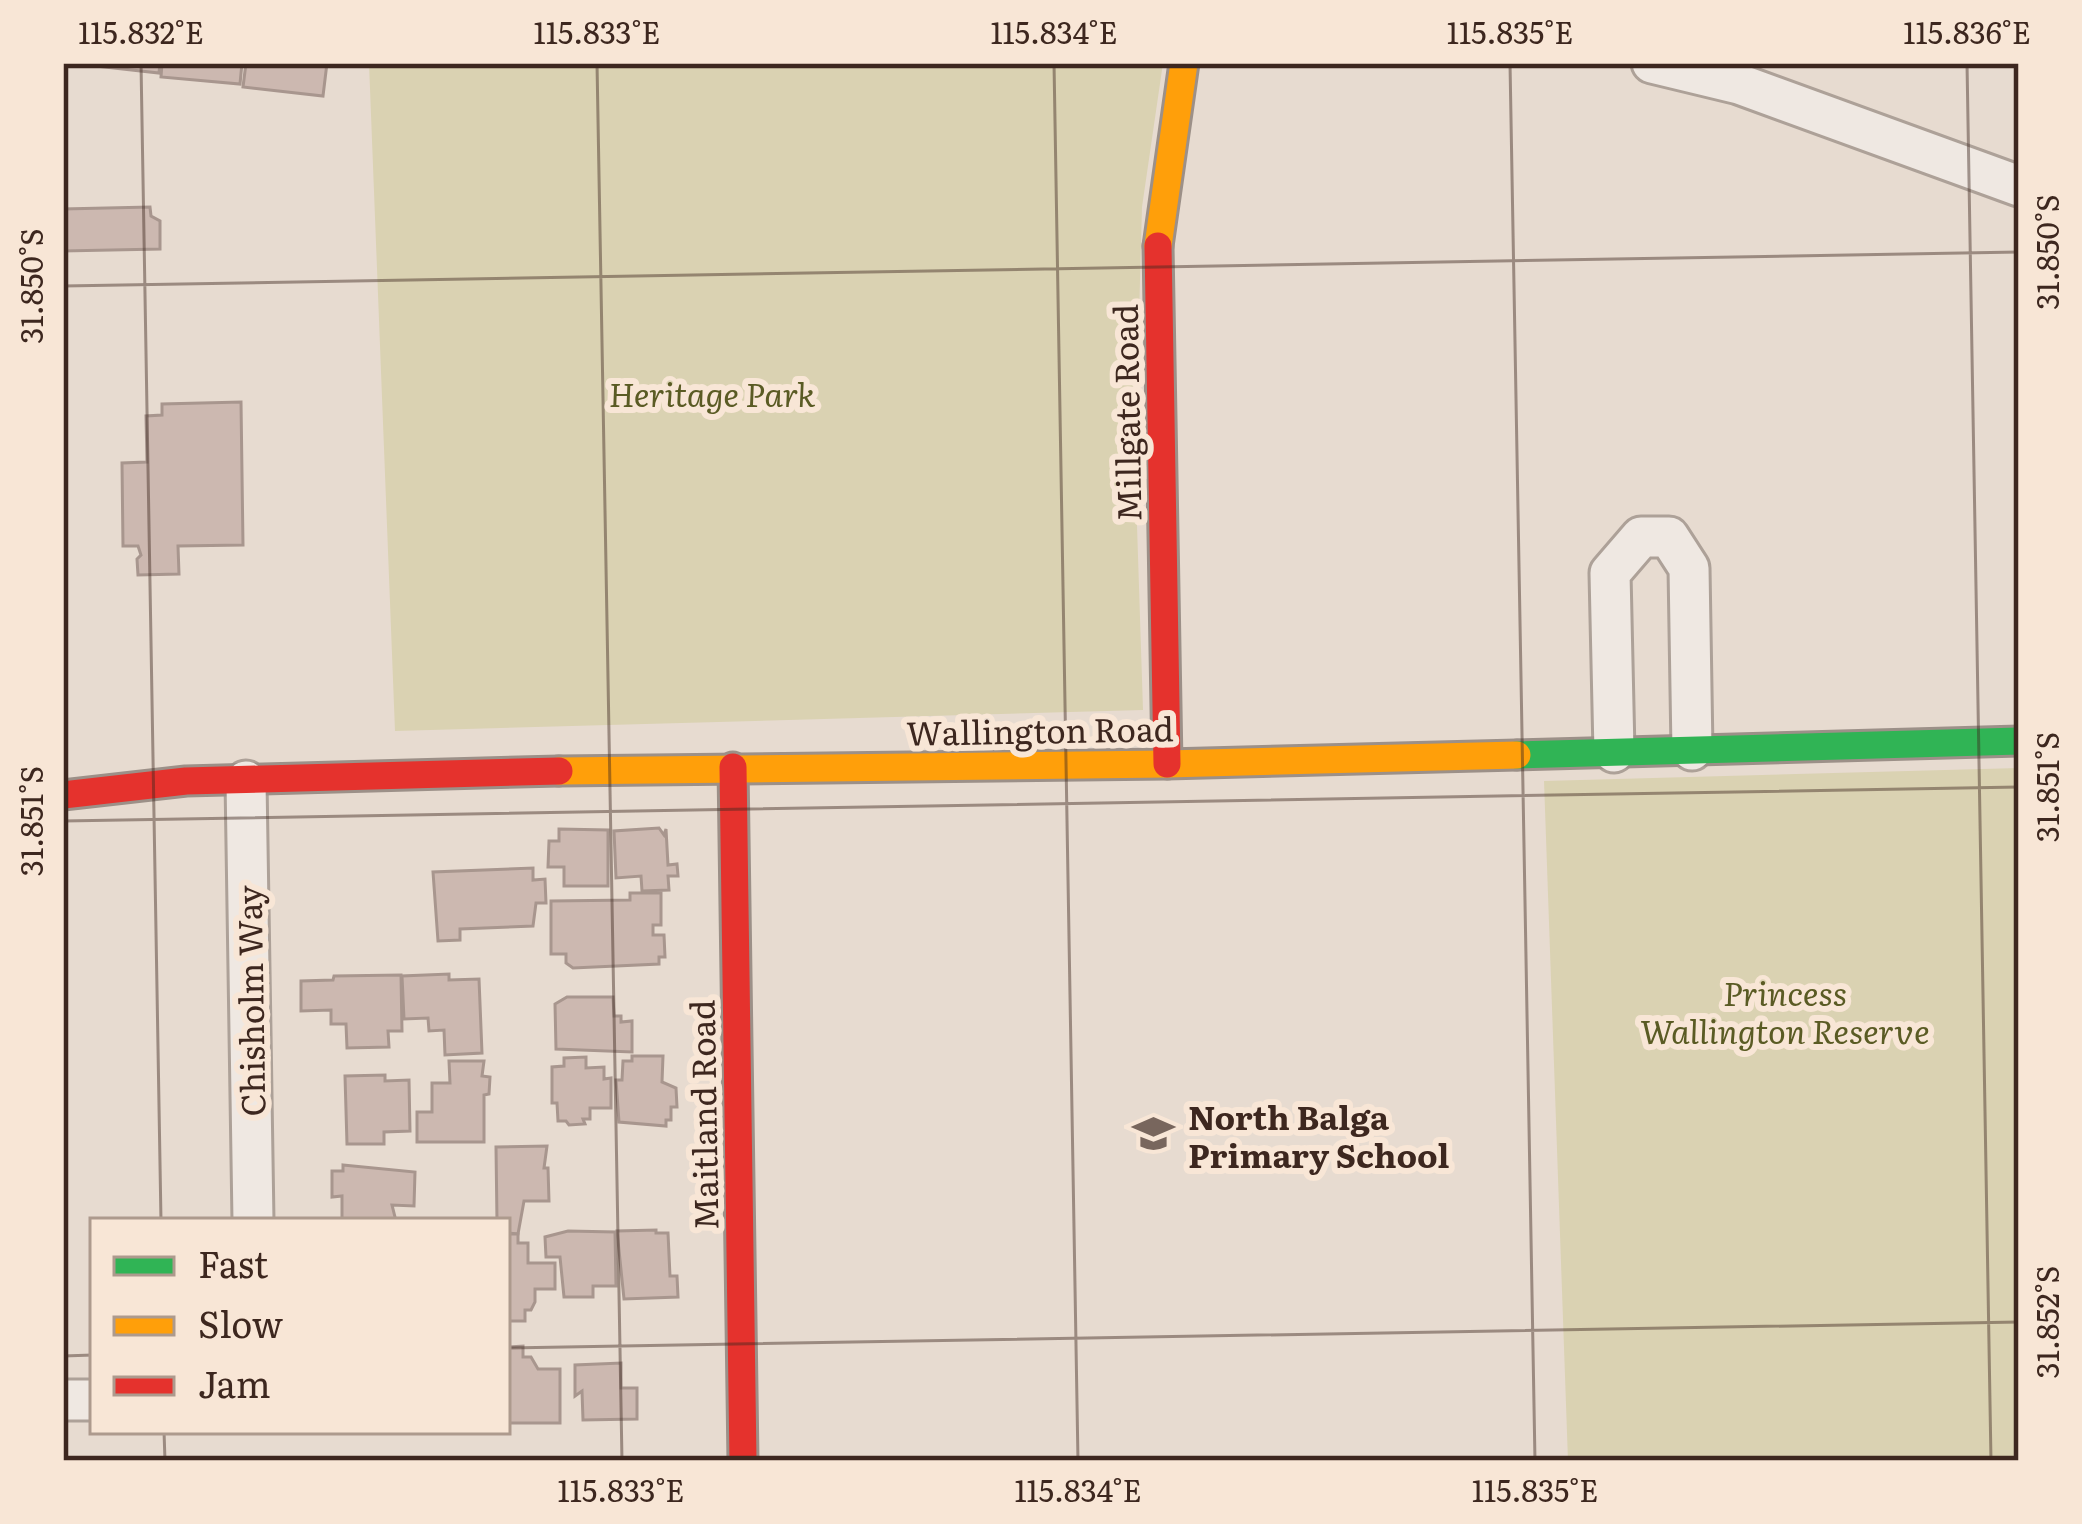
<svg xmlns="http://www.w3.org/2000/svg" width="2082" height="1524" font-family="Literata,serif">
<rect width="100%" height="100%" fill="#e7dbd0"/>
<g fill="#dad2b2">
<polygon points="369,63 1163,63 1142,207 1135,464 1143,710 395,731"/>
<polygon points="2019,768 2019,1461 1568,1461 1544,781"/>
</g>
<g fill="#ccb8b0" stroke="#a8968e" stroke-width="3">
<polygon points="69,63 160,63 159,73"/>
<polygon points="162,63 242,63 240,84 161,77"/>
<polygon points="246,63 327,63 323,96 243,87"/>
<polygon points="150,207 151,216 160,221 160,249 63,251 63,209"/>
<polygon points="241,402 243,545 178,546 179,574 138,575 137,559 141,555 138,546 123,546 122,463 147,462 146,416 162,415 162,404"/>
<polygon points="659,828 664,835 666,829 668,865 677,864 678,876 668,876 669,890 642,891 641,876 616,878 614,831"/>
<polygon points="559,829 608,830 608,886 564,886 564,867 548,867 549,841 559,841"/>
<polygon points="533,868 533,880 545,879 546,903 536,903 533,926 460,929 460,940 438,941 433,872"/>
<polygon points="630,893 661,893 661,925 653,925 653,935 664,935 665,957 659,957 659,964 573,968 566,963 566,954 551,954 551,901 630,900"/>
<polygon points="449,974 449,980 479,979 482,1053 445,1055 444,1030 429,1031 428,1018 404,1019 402,976"/>
<polygon points="401,975 402,1031 388,1031 389,1047 347,1048 346,1024 331,1024 331,1010 301,1011 301,981 333,980 334,976"/>
<polygon points="567,997 613,997 614,1016 621,1016 621,1022 632,1021 632,1052 556,1049 555,1004"/>
<polygon points="632,1056 663,1056 662,1082 676,1088 677,1107 671,1107 671,1120 666,1120 666,1126 619,1122 616,1080 622,1080 623,1061 632,1061"/>
<polygon points="586,1057 586,1068 604,1067 604,1079 611,1078 611,1108 590,1108 590,1119 583,1119 585,1124 569,1125 566,1121 558,1121 557,1103 552,1103 552,1067 564,1066 564,1058"/>
<polygon points="449,1061 484,1061 482,1076 490,1077 489,1094 484,1095 484,1142 417,1142 417,1112 432,1112 432,1083 450,1083"/>
<polygon points="385,1075 385,1081 409,1080 410,1131 384,1132 384,1144 347,1144 345,1076"/>
<polygon points="547,1146 544,1168 548,1168 549,1201 524,1201 518,1234 507,1233 507,1221 497,1221 496,1147"/>
<polygon points="343,1165 415,1172 414,1206 392,1205 396,1221 342,1221 342,1196 332,1197 332,1171 343,1171"/>
<polygon points="656,1230 656,1233 668,1233 670,1276 677,1276 678,1297 624,1299 617,1231"/>
<polygon points="568,1231 615,1232 616,1286 593,1286 593,1297 564,1297 560,1257 546,1257 545,1237"/>
<polygon points="507,1234 518,1234 518,1243 528,1243 528,1263 555,1263 555,1289 535,1289 535,1302 531,1310 525,1310 525,1321 507,1321"/>
<polygon points="523,1346 523,1357 531,1357 538,1369 560,1369 560,1423 507,1423 507,1347"/>
<polygon points="621,1363 621,1388 637,1388 637,1419 583,1420 582,1391 575,1396 575,1365"/>
</g>
<g fill="none" stroke-linecap="round" stroke-linejoin="round">
<defs>
<g id="street">
<polyline points="1652,63 1739,84 2019,186"/>
<polyline points="1614,752 1610,573 1641,537 1669,537 1689,568 1692,750"/>
<polyline points="246,781 253,1221"/>
<polyline points="63,1400 93,1400"/>
</g>
<polyline id="fast" points="1517,755 2019,741"/>
<g id="slow">
<polyline points="1158,246 1184,63"/>
<polyline points="559,771 1167,764 1517,755"/>
</g>
<g id="jam">
<polyline points="1158,246 1167,764"/>
<polyline points="733,767 743,1461"/>
<polyline points="63,795 186,781 559,771"/>
</g>
</defs>
<use href="#street" stroke="#ada198" stroke-width="45"/>
<use href="#fast" stroke="#9c9088" stroke-width="33"/>
<use href="#slow" stroke="#9c9088" stroke-width="33"/>
<use href="#jam" stroke="#9c9088" stroke-width="33"/>
<use href="#street" stroke="#efe8e2" stroke-width="39"/>
<use href="#fast" stroke="#30b455" stroke-width="27"/>
<use href="#slow" stroke="#ff9f0a" stroke-width="27"/>
<use href="#jam" stroke="#e5322d" stroke-width="27"/>
</g>
<path fill="none" stroke="#3d271f" stroke-width="3" stroke-opacity="0.45" d="M141,63L161,1221M597,63L622,1461M1054,63L1078,1461M1510,63L1535,1461M1967,63L1991,1461M63,286L2019,252M63,821L2019,787M507,1348L2019,1322M63,1356L93,1355M164,1431L165,1461"/>
<defs>
<symbol id="school-bare" viewBox="-9 -9 18 18"><path d="M0-5L7-2L0 1L-7-2ZM-4 1L0 2.5L4 1V4Q0 6-4 4Z" fill="#78665d" stroke="#f8e6d6" stroke-width="2.5" paint-order="stroke"/></symbol>
</defs>
<g fill-rule="evenodd">
<use href="#school-bare" x="1124" y="1104" width="59" height="59"/>
</g>
<g text-anchor="middle" dominant-baseline="central" stroke-width="12" stroke-linejoin="round" paint-order="stroke">
<g font-size="33" font-style="italic" fill="#5a5b24" stroke="#f8e6d6">
<text x="712" y="392">Heritage Park</text>
<text x="1785" y="991">Princess<tspan x="1785" dy="38">Wallington Reserve</tspan></text>
</g>
<g font-size="33" fill="#3d271f" stroke="#f8e6d6">
<text transform="translate(1125 413) rotate(-91)">Millgate Road</text>
<text transform="translate(1040 729) rotate(-1)">Wallington Road</text>
<text transform="translate(249 1001) rotate(-91)">Chisholm Way</text>
<text transform="translate(702 1115) rotate(-91)">Maitland Road</text>
</g>
<g font-size="33" font-weight="bold" fill="#3d271f" stroke="#f8e6d6" text-anchor="start">
<text x="1188" y="1115">North Balga<tspan x="1188" dy="38">Primary School</tspan></text>
</g>
</g>
<rect width="2082" height="1524" fill="none" stroke="#f8e6d6" stroke-width="132"/>
<rect x="90" y="1218" width="420" height="216" fill="#f8e6d6" stroke="#ad9a8d" stroke-width="3"/>
<rect x="114" y="1257" width="60" height="18" fill="#30b455" stroke="#ad9a8d" stroke-width="3"/>
<text x="198" y="1278" font-size="36" fill="#3d271f">Fast</text>
<rect x="114" y="1317" width="60" height="18" fill="#ff9f0a" stroke="#ad9a8d" stroke-width="3"/>
<text x="198" y="1338" font-size="36" fill="#3d271f">Slow</text>
<rect x="114" y="1377" width="60" height="18" fill="#e5322d" stroke="#ad9a8d" stroke-width="3"/>
<text x="198" y="1398" font-size="36" fill="#3d271f">Jam</text>
<rect x="66" y="66" width="1950" height="1392" fill="none" stroke="#3d271f" stroke-width="4.5"/>
<g font-size="30" text-anchor="middle" fill="#3d271f">
<text x="141" y="44">115.832°E</text>
<text x="597" y="44">115.833°E</text>
<text x="1054" y="44">115.834°E</text>
<text x="1510" y="44">115.835°E</text>
<text x="1967" y="44">115.836°E</text>
<text transform="translate(2049 252) rotate(-90)" y="10">31.850°S</text>
<text transform="translate(33 286) rotate(-90)" y="10">31.850°S</text>
<text transform="translate(2049 787) rotate(-90)" y="10">31.851°S</text>
<text transform="translate(33 821) rotate(-90)" y="10">31.851°S</text>
<text transform="translate(2049 1322) rotate(-90)" y="10">31.852°S</text>
<text x="621" y="1502">115.833°E</text>
<text x="1078" y="1502">115.834°E</text>
<text x="1535" y="1502">115.835°E</text>
</g>
</svg>
